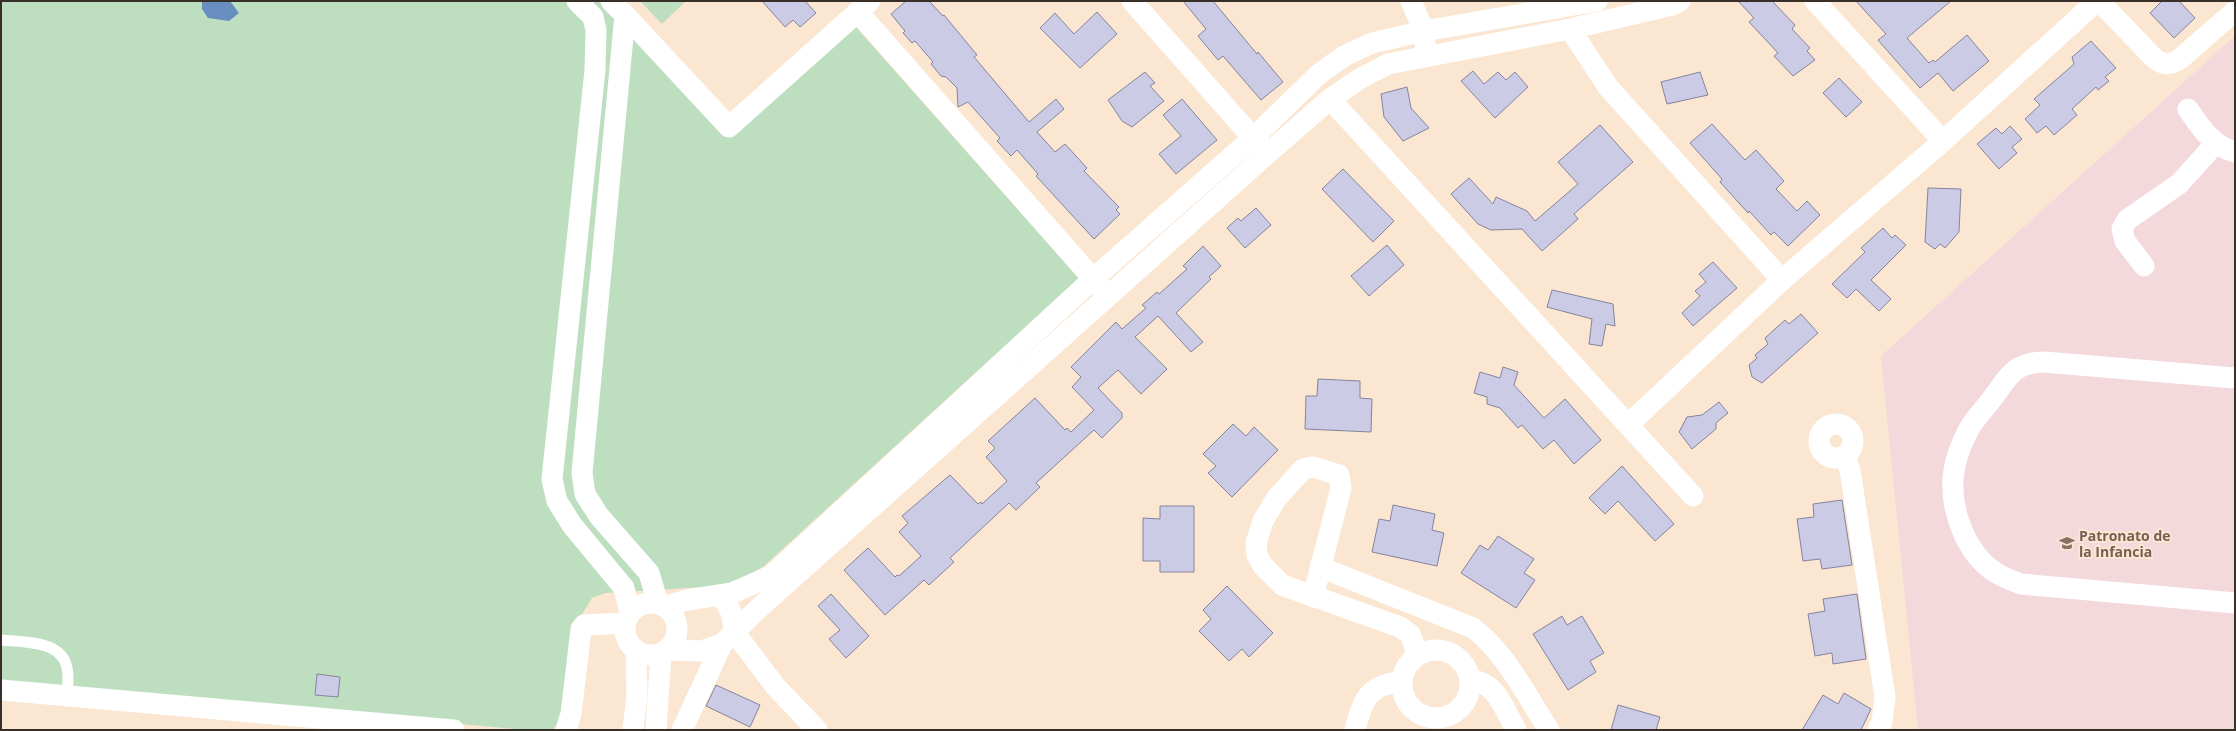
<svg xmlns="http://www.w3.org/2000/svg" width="2236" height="731" font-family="'Open Sans',sans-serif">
<rect width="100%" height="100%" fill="#fbe6d2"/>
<polygon fill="#f3d8dc" points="2235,36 2235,730 1918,730 1881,356"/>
<g fill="#bddfc0">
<polygon points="1,1 599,1 729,137 853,24 1079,278 764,566 741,580 722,586 605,593 592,598 573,629 563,718 552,730 526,730 1,682"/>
<polygon points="640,1 686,1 662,24"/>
</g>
<polygon fill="#688ebf" points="202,1 230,1 239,13 229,21 208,18 202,9"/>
<g fill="#cbcbe5" stroke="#85849c">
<polygon points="762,1 805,1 816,13 800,27 793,20 785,27"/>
<polygon points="906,1 929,1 943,16 944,15 977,55 974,57 1029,122 1056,99 1064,109 1037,132 1055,152 1065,144 1087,168 1084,171 1119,207 1116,210 1120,214 1094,239 1036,176 1038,174 1017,150 1011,156 997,141 1000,138 968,102 958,107 957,88 946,77 941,76 931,64 933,62 915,41 912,43 903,33 905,31 891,14"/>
<polygon points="1183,1 1213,1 1257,54 1258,52 1283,82 1261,100 1223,56 1218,60 1198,36 1206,29"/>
<polygon points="1738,1 1772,1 1795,25 1792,29 1810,48 1807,51 1815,60 1793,76 1774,56 1778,53 1749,22 1754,18"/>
<polygon points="1856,1 1951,1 1907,38 1929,63 1933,60 1935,62 1967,35 1989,61 1953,91 1938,73 1920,88 1878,40 1886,34"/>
<polygon points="2162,1 2179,1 2195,18 2174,38 2150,13"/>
<polygon points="1097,12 1117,34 1080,68 1040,28 1055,13 1074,34"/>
<polygon points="2091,41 2116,68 2105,77 2109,81 2098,90 2096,87 2072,109 2077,115 2054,135 2046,126 2037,133 2025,119 2040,105 2034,99 2074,64 2072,57"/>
<polygon points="1473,71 1484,84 1498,72 1506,80 1515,72 1528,87 1495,118 1461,81"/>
<polygon points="1145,72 1155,83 1150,86 1164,101 1132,127 1122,121 1108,100"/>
<polygon points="1700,72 1708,95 1667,104 1661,82"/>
<polygon points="1839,78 1862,102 1846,117 1823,93"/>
<polygon points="1407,87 1411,108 1429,128 1403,141 1384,117 1381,94"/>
<polygon points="1182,99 1217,140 1176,174 1159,154 1181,136 1163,115"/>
<polygon points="1712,124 1745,160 1756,150 1784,181 1776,189 1797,211 1807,201 1820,215 1788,246 1774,232 1771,235 1749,211 1748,213 1720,182 1722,179 1690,143"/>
<polygon points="1600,125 1633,162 1574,214 1578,219 1542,251 1522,229 1491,230 1478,224 1451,194 1469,178 1493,204 1496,197 1527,211 1535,221 1578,184 1558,162"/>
<polygon points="2010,126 2022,139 2012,147 2017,153 1999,169 1977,144 1996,128 2002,134"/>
<polygon points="1343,169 1394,221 1373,242 1322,189"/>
<polygon points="1928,188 1961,189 1959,232 1945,248 1940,244 1935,249 1925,242"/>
<polygon points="1256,208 1271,225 1245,248 1227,228 1238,218 1241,221"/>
<polygon points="1883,228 1892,238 1895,235 1906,245 1871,280 1891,299 1879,311 1856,289 1847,298 1832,284 1865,252 1861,248"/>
<polygon points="1387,245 1404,265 1369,296 1351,276"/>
<polygon points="1203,246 1221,266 1209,277 1211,279 1176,313 1203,342 1191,352 1158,316 1135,337 1167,369 1141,394 1118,370 1098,388 1122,413 1122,418 1102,438 1094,430 1036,483 1040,487 1016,510 1009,503 950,558 954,562 929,585 924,580 885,615 844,570 868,548 895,577 897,575 899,576 921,556 899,532 908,523 902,516 950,475 978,504 981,502 982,504 1007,481 986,457 995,448 988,441 1035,398 1065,430 1067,428 1071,432 1094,410 1072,387 1081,377 1071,367 1116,322 1122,329 1146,308 1142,305 1157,292 1159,294 1187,269 1183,266"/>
<polygon points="1713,262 1737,288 1693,326 1682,313 1700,296 1695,291 1706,282 1699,274"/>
<polygon points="1552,290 1613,304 1615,326 1606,324 1602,346 1589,344 1592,319 1547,307"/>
<polygon points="1801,314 1818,333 1762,383 1752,377 1749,365 1757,358 1755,355 1768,344 1765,338 1785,320 1789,324"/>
<polygon points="1503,367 1518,372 1514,385 1544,418 1565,399 1601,440 1574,464 1554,440 1543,449 1522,425 1518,428 1500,408 1487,404 1487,397 1474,393 1480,372 1500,378"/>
<polygon points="1318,379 1360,381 1360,398 1372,399 1371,432 1305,429 1306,396 1317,396"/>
<polygon points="1719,402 1728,413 1716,423 1716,429 1692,449 1679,432 1687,417 1702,415"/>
<polygon points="1233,424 1246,436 1254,427 1278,450 1232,497 1208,473 1216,466 1203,454"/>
<polygon points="1622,466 1674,524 1655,541 1618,501 1605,514 1589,498"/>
<polygon points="1842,500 1852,565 1822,569 1820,559 1803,561 1797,519 1814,517 1813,504"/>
<polygon points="1393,505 1435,514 1432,530 1444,533 1437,566 1372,552 1379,519 1390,521"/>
<polygon points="1160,506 1194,506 1194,572 1160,572 1160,561 1143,561 1143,518 1160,519"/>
<polygon points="1498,536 1534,559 1524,573 1535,580 1516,608 1461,573 1480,545 1488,550"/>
<polygon points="1227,586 1273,633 1249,657 1242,649 1229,661 1199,631 1211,619 1203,610"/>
<polygon points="831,594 869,636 846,658 829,639 840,630 818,606"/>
<polygon points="1857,594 1866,659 1833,664 1832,653 1815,656 1808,614 1825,611 1823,599"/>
<polygon points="1562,616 1567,625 1582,616 1604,653 1590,661 1596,672 1568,690 1533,634"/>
<polygon points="317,674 340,677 338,697 315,695"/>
<polygon points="716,685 760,705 750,727 706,706"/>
<polygon points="1844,693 1871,709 1861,730 1802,730 1823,695 1838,704"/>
<polygon points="1618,705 1660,717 1656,730 1611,730"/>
</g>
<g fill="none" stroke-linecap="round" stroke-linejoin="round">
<path stroke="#fff" stroke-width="11" d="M1,640C22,642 62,640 67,668C69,677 67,687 68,696"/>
<g stroke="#fff" stroke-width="21">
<polyline points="577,1 593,17 596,30 595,70 552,479 557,501 572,525 624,588 630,613"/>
<polyline points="611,1 625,15 582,473 585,494 599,516 649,573 658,603"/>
<polyline points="1132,1 1262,148"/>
<polyline points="1411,1 1424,31 1425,44"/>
<polyline points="1815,1 1943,141"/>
<path d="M2099,1L2154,58C2164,66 2170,65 2180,59L2235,11"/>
<polyline points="858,12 1102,289"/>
<polyline points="625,15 729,127 870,1"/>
<polyline points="1570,29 1608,87 1782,280"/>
<polyline points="1330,99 1693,496"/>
<path d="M2188,109C2201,128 2212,146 2235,152"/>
<polyline points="2144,266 2125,241 2122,229 2127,220 2179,184 2216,143"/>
<path d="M2235,378L2044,362C2012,363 2009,377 1991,400C1984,410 1974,419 1969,429C1961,444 1954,463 1953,479C1951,513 1967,556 1998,574C2005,578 2013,581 2021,584L2235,603"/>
<circle cx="1836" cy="441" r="17"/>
<polyline points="1629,424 1782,280 1943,141 2097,1"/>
<polyline points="1845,456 1850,470 1885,697 1882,722 1878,730"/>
<path d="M1320,567L1473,628C1506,653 1526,695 1549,730"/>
<polyline points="722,596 731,612 735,633 776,687 817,730"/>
<polyline points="1313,597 1341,488 1339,475 1313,467 1303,469 1276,499 1263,521 1256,543 1257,555 1263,566 1282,585 1400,627 1410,634 1418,655"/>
<circle cx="651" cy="629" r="26"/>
<polyline points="666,606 687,600 732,593 771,576 1093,279 1253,138 1319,74 1344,56 1372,43 1424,31 1597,1"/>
<circle cx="1436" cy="684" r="34"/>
<polyline points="667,650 702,651 722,644 758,609 1267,154 1330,99 1361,78 1388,64 1570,29 1672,5 1680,1"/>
<path d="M1470,680C1497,682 1504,709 1516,730"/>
<polyline points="1,690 454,730"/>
<polyline points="566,730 571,714 581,629 584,625 626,623"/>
<polyline points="633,730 637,696 636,650"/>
<polyline points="656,730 661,653"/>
<polyline points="682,730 722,644"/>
<path d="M1355,730C1362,700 1369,684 1401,682"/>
</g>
</g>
<defs>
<symbol id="school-bare" viewBox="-9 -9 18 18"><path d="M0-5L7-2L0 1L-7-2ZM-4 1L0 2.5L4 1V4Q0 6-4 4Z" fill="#8d6e63" stroke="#fbe6d2" stroke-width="2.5" paint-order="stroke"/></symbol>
</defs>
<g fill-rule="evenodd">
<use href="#school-bare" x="2056" y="532" width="22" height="22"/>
</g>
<g text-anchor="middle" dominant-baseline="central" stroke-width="4" stroke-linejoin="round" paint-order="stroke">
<g font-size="14" font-weight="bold" fill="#785e54" stroke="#fbe6d2" text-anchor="start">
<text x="2079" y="535">Patronato de<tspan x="2079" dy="16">la Infancia</tspan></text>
</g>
</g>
<rect width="2236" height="731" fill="none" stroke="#372f28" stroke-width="4"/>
</svg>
